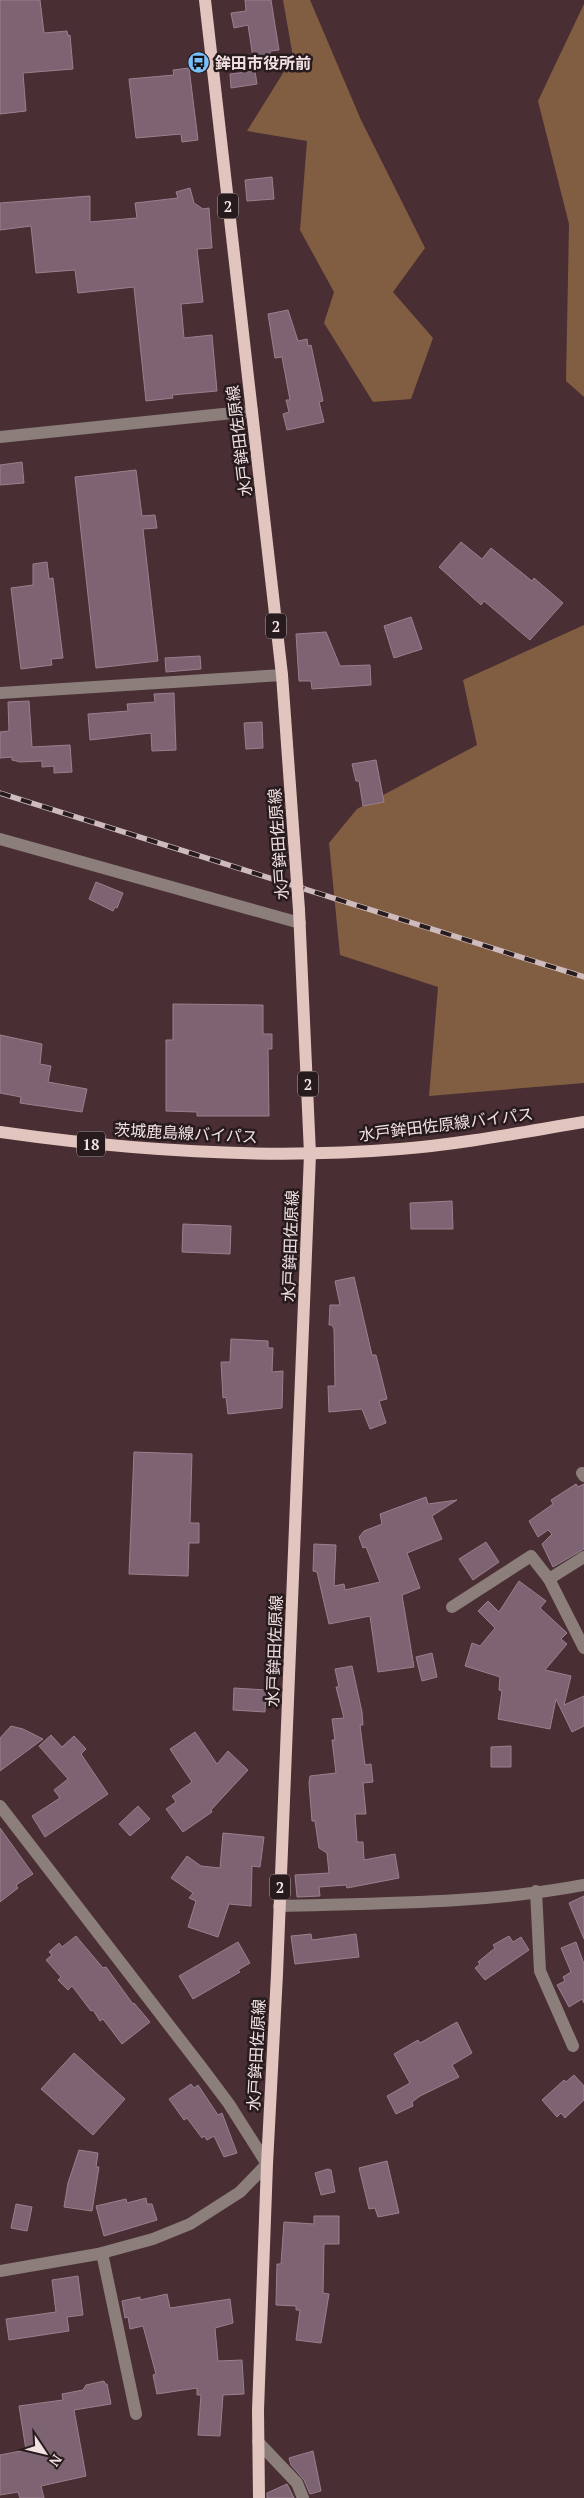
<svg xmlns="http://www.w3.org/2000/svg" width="584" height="2498" font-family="'PT Serif','Noto Sans JP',serif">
<rect width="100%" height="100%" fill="#492f33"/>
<g fill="#815d41">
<polygon points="283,0 310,0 361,120 425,248 393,292 433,338 411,399 373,402 324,323 334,292 300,230 307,141 247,131 293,57"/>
<polygon points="584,4 584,397 566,381 569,224 538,101"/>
<polygon points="584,625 584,1083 429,1096 438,987 340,955 329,843 357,809 477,745 463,680"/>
</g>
<g fill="#7e6472" stroke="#9a808e">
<polygon points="0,0 40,0 44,33 67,31 68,36 70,35 73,69 23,73 26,111 0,114"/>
<polygon points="245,0 271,0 279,50 270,51 271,55 253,58 248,25 234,28 231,13 246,11"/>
<polygon points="189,68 198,140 182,142 181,134 136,138 129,79 174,75 173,70"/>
<polygon points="255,71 257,84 231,88 230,74"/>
<polygon points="272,177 274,199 247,201 245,180"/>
<polygon points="190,188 194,203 203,209 209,208 212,248 197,249 203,302 181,304 184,338 212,335 217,391 172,395 173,398 146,401 134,287 78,293 75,270 36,273 31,226 0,230 0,203 90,196 90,222 137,218 135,203 178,198 176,192"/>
<polygon points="288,310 298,341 307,339 308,346 311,345 323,401 319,402 324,422 287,430 283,414 289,412 286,400 290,400 282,357 275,358 268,314"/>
<polygon points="22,462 24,483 0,485 0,465"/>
<polygon points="136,470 142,516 155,515 157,528 143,529 158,661 96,668 75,477"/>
<polygon points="461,542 482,559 491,548 532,581 534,578 563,603 530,640 484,601 481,605 439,567"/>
<polygon points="47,562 49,579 53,578 63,658 51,659 52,665 21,669 11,588 33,585 33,564"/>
<polygon points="411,617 422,649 394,658 384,626"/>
<polygon points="326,632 340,666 370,665 371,685 312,689 311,681 299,681 296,634"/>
<polygon points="200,656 201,669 166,672 165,658"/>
<polygon points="174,693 176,750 152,751 151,733 90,740 88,714 128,711 127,704 155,702 154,694"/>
<polygon points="29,701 32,747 70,745 72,772 54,773 54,766 42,767 42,761 20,762 12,760 12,757 0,758 0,732 9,731 8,702"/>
<polygon points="262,722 263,748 246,749 244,723"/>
<polygon points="376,760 384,802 363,806 359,781 356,781 352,764"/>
<polygon points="96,882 123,893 117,908 115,907 113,911 89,899"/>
<polygon points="173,1004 263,1005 263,1034 272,1034 272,1049 268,1049 269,1116 197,1116 197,1112 166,1111 166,1040 173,1040"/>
<polygon points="0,1035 42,1044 40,1064 51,1066 48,1082 87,1089 82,1112 20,1103 21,1097 0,1093"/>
<polygon points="452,1201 453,1229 411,1229 410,1203"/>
<polygon points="183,1224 231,1226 230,1254 182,1252"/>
<polygon points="354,1277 372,1355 376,1355 387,1399 379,1401 386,1423 370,1429 362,1409 329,1412 328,1386 335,1386 334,1329 332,1325 329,1325 330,1305 340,1305 335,1281"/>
<polygon points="231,1339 268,1341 268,1348 273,1348 272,1372 283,1371 282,1408 228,1414 226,1397 223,1398 221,1362 230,1362"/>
<polygon points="134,1452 192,1454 190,1523 199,1523 199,1543 189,1543 188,1576 129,1574"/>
<polygon points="576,1484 578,1487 584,1484 584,1549 553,1567 542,1544 552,1534 548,1530 538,1537 529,1521 553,1504 551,1500"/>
<polygon points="426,1497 428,1504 457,1500 432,1516 442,1539 407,1553 420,1588 402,1595 414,1667 378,1672 370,1616 329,1624 317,1572 313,1571 314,1544 336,1545 334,1586 344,1584 345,1590 380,1582 366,1547 363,1548 359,1537 364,1531 382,1524 380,1514"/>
<polygon points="486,1542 499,1562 473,1580 459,1559"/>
<polygon points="519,1581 546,1601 540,1608 567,1633 561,1639 567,1644 545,1670 571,1676 564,1705 584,1696 584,1726 572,1732 556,1699 550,1729 498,1719 502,1691 499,1690 500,1677 465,1666 472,1643 480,1646 495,1628 478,1611 488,1601 499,1612"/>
<polygon points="432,1653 437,1677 422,1681 416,1657"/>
<polygon points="352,1666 362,1712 363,1725 360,1725 365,1765 371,1764 373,1782 363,1783 366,1814 355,1814 357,1842 363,1842 364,1860 395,1854 399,1878 347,1888 346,1885 319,1887 320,1896 297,1897 295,1875 329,1873 327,1853 319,1848 315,1821 312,1821 309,1783 310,1776 336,1773 332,1740 335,1740 332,1719 344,1718 336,1687 339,1687 335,1669"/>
<polygon points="234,1688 266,1690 265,1712 233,1710"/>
<polygon points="11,1726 23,1729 43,1739 0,1771 0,1738"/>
<polygon points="195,1732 217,1764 228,1751 248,1770 211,1810 212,1812 183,1832 166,1809 176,1802 172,1796 192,1782 170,1749"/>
<polygon points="51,1735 62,1747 74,1736 86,1749 81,1754 108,1794 45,1837 32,1816 60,1798 54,1790 68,1779 39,1746"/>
<polygon points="511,1746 511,1767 491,1767 491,1747"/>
<polygon points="138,1806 150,1819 130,1836 119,1824"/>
<polygon points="0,1828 33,1874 16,1885 18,1888 0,1902"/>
<polygon points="223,1833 264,1837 260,1867 252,1866 251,1906 229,1904 218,1937 188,1927 196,1901 189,1898 193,1893 171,1878 187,1856 201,1866 220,1868"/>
<polygon points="584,1896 584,1939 569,1903"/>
<polygon points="311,1934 312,1940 356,1934 359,1957 295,1964 291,1936"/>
<polygon points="76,1936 103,1968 106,1967 133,2004 134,2003 150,2022 122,2044 103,2019 100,2021 93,2010 91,2011 72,1986 68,1990 58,1980 61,1977 46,1960 52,1955 49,1952 59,1943 62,1947"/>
<polygon points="509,1936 513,1942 521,1937 529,1950 485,1980 475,1968 480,1964 478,1962 495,1948 493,1945"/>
<polygon points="238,1942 250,1963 238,1970 240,1972 193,1999 179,1976"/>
<polygon points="576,1942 584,1964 584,2003 582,1999 569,2007 557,1985 565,1981 563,1977 571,1972 561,1948"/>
<polygon points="457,2022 472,2053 452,2065 459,2077 420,2096 412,2102 413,2106 396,2114 387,2096 410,2083 394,2054 418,2040 420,2043"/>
<polygon points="74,2053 125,2099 93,2135 41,2089"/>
<polygon points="574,2075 584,2086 584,2100 565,2118 561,2113 557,2117 542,2100 564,2080 566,2082"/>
<polygon points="191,2084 194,2088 198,2085 218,2115 222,2113 237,2153 224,2157 214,2136 207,2140 204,2136 202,2138 187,2118 184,2120 169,2099"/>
<polygon points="79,2150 98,2153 96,2167 99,2167 92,2211 64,2207 68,2183"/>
<polygon points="387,2161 399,2213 378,2217 375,2208 369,2209 359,2168"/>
<polygon points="328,2169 331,2170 335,2192 321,2195 315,2173"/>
<polygon points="146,2198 147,2204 152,2204 157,2220 104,2236 96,2206 126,2199 127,2203"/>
<polygon points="16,2204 32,2207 27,2231 11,2228"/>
<polygon points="314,2216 339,2216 339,2244 324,2244 323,2293 329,2294 321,2343 296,2340 300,2310 296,2310 296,2306 276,2305 277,2264 281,2264 284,2222 314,2224"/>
<polygon points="78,2276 83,2315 67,2317 69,2331 9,2340 6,2319 56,2312 52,2280"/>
<polygon points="167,2294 170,2308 230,2299 233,2323 215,2328 218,2361 242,2360 244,2394 223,2395 220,2436 198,2435 201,2395 197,2395 197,2388 157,2394 153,2375 156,2374 143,2326 130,2329 128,2317 125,2318 122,2301 140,2297 140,2300"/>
<polygon points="104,2381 105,2384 107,2384 111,2404 74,2410 86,2476 41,2486 44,2498 20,2498 18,2492 0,2495 0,2455 26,2450 19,2406 63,2400 62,2394 83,2390 86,2385"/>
<polygon points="313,2451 321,2491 310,2494 304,2480 291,2465 289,2458"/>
<polygon points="287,2484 294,2498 267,2498 267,2493"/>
</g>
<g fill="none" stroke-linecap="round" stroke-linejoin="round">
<g stroke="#8c7e7b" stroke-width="12">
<polyline points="0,437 252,411"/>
<polyline points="0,693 282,675"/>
<polyline points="0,839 300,923"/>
<polyline points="582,1473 584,1476"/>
<polyline points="584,1557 549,1579 584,1648"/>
<polyline points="452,1607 531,1556 549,1579"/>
<polyline points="0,1806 202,2068 229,2104 267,2164 240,2192 190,2224 153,2239 98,2254 0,2271"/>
<polyline points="536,1891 540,1971 573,2046"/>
<path d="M279,1906C380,1903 484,1904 584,1885"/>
<polyline points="102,2253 136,2414"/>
<polyline points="258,2442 297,2483 303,2498"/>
</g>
<g stroke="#e1c5be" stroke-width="12">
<polyline points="205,0 282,675 294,841"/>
<path d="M0,1132C133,1151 266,1160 400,1149C462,1144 523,1132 584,1122"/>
<polyline points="259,2498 258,2410 267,2164 277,1974 310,1154 299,910"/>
</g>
<defs>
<polyline id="rail" points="0,793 584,977"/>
</defs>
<use href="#rail" stroke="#cebbbd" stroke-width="5.5"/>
<use href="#rail" stroke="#271b1d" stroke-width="4" stroke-dasharray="11" stroke-linecap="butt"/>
<polyline stroke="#e1c5be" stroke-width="12" points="294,841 299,910"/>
</g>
<defs>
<symbol id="bus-disc" viewBox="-11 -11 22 22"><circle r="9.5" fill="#79bff8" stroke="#271b1d"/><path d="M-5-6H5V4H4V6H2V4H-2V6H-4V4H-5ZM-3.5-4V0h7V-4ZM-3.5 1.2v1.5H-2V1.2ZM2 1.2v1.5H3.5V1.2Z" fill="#111"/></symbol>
</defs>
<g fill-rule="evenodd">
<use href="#bus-disc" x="186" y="50" width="25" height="25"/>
</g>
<g text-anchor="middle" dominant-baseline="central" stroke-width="5" stroke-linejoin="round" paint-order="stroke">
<g fill="#271b1d" stroke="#b5a6a8" stroke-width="1">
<rect x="218" y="193.5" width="20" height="25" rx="4"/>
<rect x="266" y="613.5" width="20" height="25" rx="4"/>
<rect x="298" y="1071.5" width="20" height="25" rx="4"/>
<rect x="77" y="1131.5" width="28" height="25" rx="4"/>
<rect x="270" y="1874.5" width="20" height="25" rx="4"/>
</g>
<g font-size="15" font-weight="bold" fill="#f2e1e3">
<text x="228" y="206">2</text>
<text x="276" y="626">2</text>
<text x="308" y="1084">2</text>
<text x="91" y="1144">18</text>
<text x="280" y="1887">2</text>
</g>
<g font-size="16" font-weight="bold" fill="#f2e1e3" stroke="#271b1d" text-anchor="start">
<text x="215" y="63">鉾田市役所前</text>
</g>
<g font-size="16" fill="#f2e1e3" stroke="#271b1d">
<text transform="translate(239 441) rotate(-97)">水戸鉾田佐原線</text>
<text transform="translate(278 844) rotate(-94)">水戸鉾田佐原線</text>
<text transform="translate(446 1124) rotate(-7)">水戸鉾田佐原線バイパス</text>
<text transform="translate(186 1133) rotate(3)">茨城鹿島線バイパス</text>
<text transform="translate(290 1246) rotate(-88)">水戸鉾田佐原線</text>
<text transform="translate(274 1651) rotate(-88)">水戸鉾田佐原線</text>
<text transform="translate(256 2055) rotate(-87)">水戸鉾田佐原線</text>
</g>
</g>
<g transform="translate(45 2453) rotate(125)" stroke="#271b1d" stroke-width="4" paint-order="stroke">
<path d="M0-4L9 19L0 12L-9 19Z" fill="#f2e1e3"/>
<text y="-8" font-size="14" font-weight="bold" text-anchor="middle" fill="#f2e1e3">N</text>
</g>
</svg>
